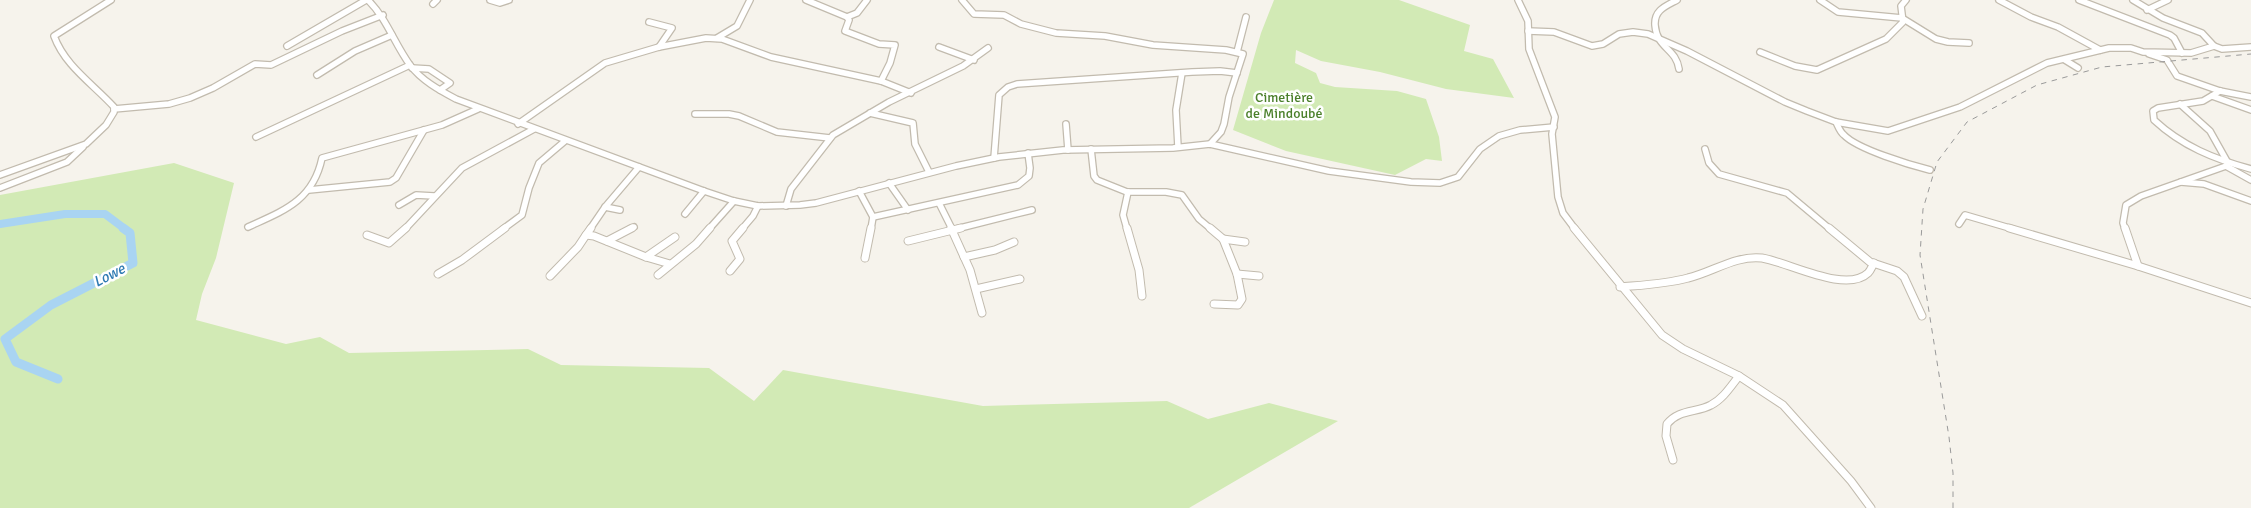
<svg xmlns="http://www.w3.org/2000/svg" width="2251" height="508" font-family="Signika,sans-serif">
<rect width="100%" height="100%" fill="#f6f3ec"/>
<g fill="#d2eab5">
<polygon points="1274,0 1399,0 1470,25 1464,51 1493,59 1514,98 1446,89 1380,72 1321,61 1296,50 1295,63 1316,73 1320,83 1335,87 1397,91 1426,99 1439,137 1442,161 1426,159 1395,175 1286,151 1233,130 1261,33"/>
<polygon points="174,163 234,183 216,258 202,294 196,320 286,344 320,337 349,353 528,349 561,365 709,368 754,401 783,370 983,406 1167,401 1208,419 1269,403 1338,421 1189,508 0,508 0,195"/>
</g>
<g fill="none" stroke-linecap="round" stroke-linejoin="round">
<polyline stroke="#a9d4f2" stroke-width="8" points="0,224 65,214 105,214 125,229"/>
<polyline stroke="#a9d4f2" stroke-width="9" points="58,379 16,362 5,339 51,305 133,263 130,233 123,228"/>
<defs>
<g id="minor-far1">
<path d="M368,0C387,19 394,43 410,65C421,80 439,90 456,99L704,191L734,201L758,206L800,205L816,203L956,166L999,157L1063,150L1173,148L1210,144L1329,171L1411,182L1440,183L1458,177L1480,149L1499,136L1520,130L1554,127"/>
<polyline points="490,0 500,3 509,0"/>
<polyline points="806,0 847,17 849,20 845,31 879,44 895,45 890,63 881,81"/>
<polyline points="962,0 974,14 1004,15 1021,24 1056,33 1105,36 1153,45 1226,50 1243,54 1229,97 1224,124 1221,132 1210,144"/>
<polyline points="1518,0 1528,21 1529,49 1555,117 1552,134 1558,197 1563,213 1575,229"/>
<path d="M1677,0C1666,6 1654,10 1655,25C1657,49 1676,48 1679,69"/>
<polyline points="1820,0 1838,12 1902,18 1936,39 1948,42 1969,43"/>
<polyline points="1999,0 2031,17 2058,27 2100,50"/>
<polyline points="2079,0 2170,35 2174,38 2182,53"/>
<polyline points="433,4 437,0"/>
<polyline points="2147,10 2168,0"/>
<polyline points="847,17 857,13 867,0"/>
<polyline points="649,22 672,28 659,47"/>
<polyline points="1528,31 1554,32 1592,46 1603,44 1619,34 1633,32 1648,34 1687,51 1785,102 1807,111 1836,122 1888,131 1960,107 2047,63 2109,48 2131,48 2143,52 2191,53 2214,46 2202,33 2163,18 2133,0"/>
<polyline points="717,38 737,26 750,0"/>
<polyline points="287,46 366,0"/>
<polyline points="2214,46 2222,49 2251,47"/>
<polyline points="939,47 974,60"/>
<polyline points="1237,52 1246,17"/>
<polyline points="1760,52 1795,66 1817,70 1886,39 1903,22 1901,6 1906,0"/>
<polyline points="2149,54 2167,60 2177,76 2220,91 2251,97"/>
<polyline points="2065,60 2078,68"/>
<polyline points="412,68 429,69 450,83 440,90"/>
<polyline points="317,75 355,51 392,35"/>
<path d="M2220,91L2203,101L2158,108L2153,111L2154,120C2182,146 2214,159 2251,169"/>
<polyline points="2212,96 2251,110"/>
<polyline points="114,109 169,104 190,98 213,88 255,64 271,65 342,31 383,15"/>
<polyline points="870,113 913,123 915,144 929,172"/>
<polyline points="695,114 729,114 739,116 777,132 830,138"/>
<path d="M1836,122C1838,126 1840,132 1844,135C1857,149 1910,165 1930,170"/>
<polyline points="518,124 605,63 659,47 706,38 722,39 771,57 881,81 911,93"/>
<polyline points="1066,124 1068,150"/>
<polyline points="256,137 410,65"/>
<polyline points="1178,147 1176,110 1182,73"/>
<polyline points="1091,149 1094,176 1097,180 1127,192 1166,192 1182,195 1199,219 1211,229"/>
<polyline points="1705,149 1709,163 1719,174 1787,193 1830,229"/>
<polyline points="994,158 999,95 1008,87 1017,84 1192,72 1220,71 1237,73"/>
<polyline points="2226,166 2251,180"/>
<path d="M0,175L86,144L106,125L114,112V107C93,84 65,66 54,36L111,0"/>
<polyline points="2181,182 2204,184 2251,201"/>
<polyline points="889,183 908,210"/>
<polyline points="0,188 67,162 83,147"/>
<polyline points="309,190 390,182 396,178 424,130"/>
<polyline points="859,191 873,217 871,229"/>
<polyline points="939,203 952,229"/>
<polyline points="399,205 416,195 434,196"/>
<polyline points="786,206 791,189 833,135 889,102 963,66 988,48"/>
<polyline points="605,207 620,210"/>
<polyline points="685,214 704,191"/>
<polyline points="873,217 1018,185 1029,176 1030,168 1028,153"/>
<polyline points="1959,224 1965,215 2013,229"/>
<path d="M248,227C283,211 313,201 322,158L442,125L478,109"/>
<polyline points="405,229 462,168 534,129"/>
<polyline points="503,229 522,215 529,188 539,163 565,141"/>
<polyline points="590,229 605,207 639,167"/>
<polyline points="630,229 634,227"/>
<polyline points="709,229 734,201"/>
<polyline points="742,229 753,216 758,206"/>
<polyline points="956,229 1032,210"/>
<polyline points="1127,229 1123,215 1128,192"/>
<polyline points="2125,229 2123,223 2126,205 2141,196 2226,166 2228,163 2210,131 2180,104"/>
</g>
<g id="minor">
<polyline points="591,228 586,235 594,236 646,257 670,264"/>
<polyline points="951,228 970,270 982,313"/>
<polyline points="1127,228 1139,270 1142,296"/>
<polyline points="1210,228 1223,239 1237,274 1242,299 1238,305 1214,304"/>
<polyline points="1574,228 1662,335 1683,349 1739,376 1783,405 1851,481 1871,508"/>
<polyline points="1829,228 1870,262 1897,271 1904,277 1922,316"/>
<polyline points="2009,228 2138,266 2251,303"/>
<polyline points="2125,228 2138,266"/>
<polyline points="367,235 389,243 406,228"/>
<polyline points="1223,239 1245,242"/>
<polyline points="607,241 632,228"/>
<polyline points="908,241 961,228"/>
<polyline points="646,257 675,237"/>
<polyline points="964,257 995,250 1014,242"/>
<polyline points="865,258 871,228"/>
<polyline points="730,271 740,259 732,241 743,228"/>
<polyline points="438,274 462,260 505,228"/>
<polyline points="1237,274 1259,276"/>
<polyline points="658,275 696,244 710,228"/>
<polyline points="550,276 578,247 586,235"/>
<path d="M1620,287C1643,285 1666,284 1688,278C1713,272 1736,255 1762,258C1788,262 1846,294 1868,273C1871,270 1872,266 1874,263"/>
<polyline points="976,289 1020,279"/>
<path d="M1673,460L1666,436L1667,424C1679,409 1696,413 1711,405C1723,399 1731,386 1739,376"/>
</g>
</defs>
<use href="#minor-far1" stroke="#c2bbae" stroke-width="8"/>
<use href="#minor" stroke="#c2bbae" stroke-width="9"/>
<use href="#minor-far1" stroke="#fff" stroke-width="5.5"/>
<use href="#minor" stroke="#fff" stroke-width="7"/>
<polyline stroke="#9a9a9a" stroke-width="1" stroke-dasharray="5.5 5.5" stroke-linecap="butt" points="1953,508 1953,473 1949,437 1920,255 1923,209 1937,162 1967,122 2037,85 2102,67 2251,54"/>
</g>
<g text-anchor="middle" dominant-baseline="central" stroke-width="5" stroke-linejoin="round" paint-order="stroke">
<g font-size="14" fill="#4a7f2a" stroke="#fff">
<text x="1284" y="97">Cimetière<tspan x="1284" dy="16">de Mindoubé</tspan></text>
</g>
<g font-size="15" font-style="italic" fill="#2e7ab2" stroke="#fff">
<text transform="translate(109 275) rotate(-28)">Lowe</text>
</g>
</g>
</svg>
